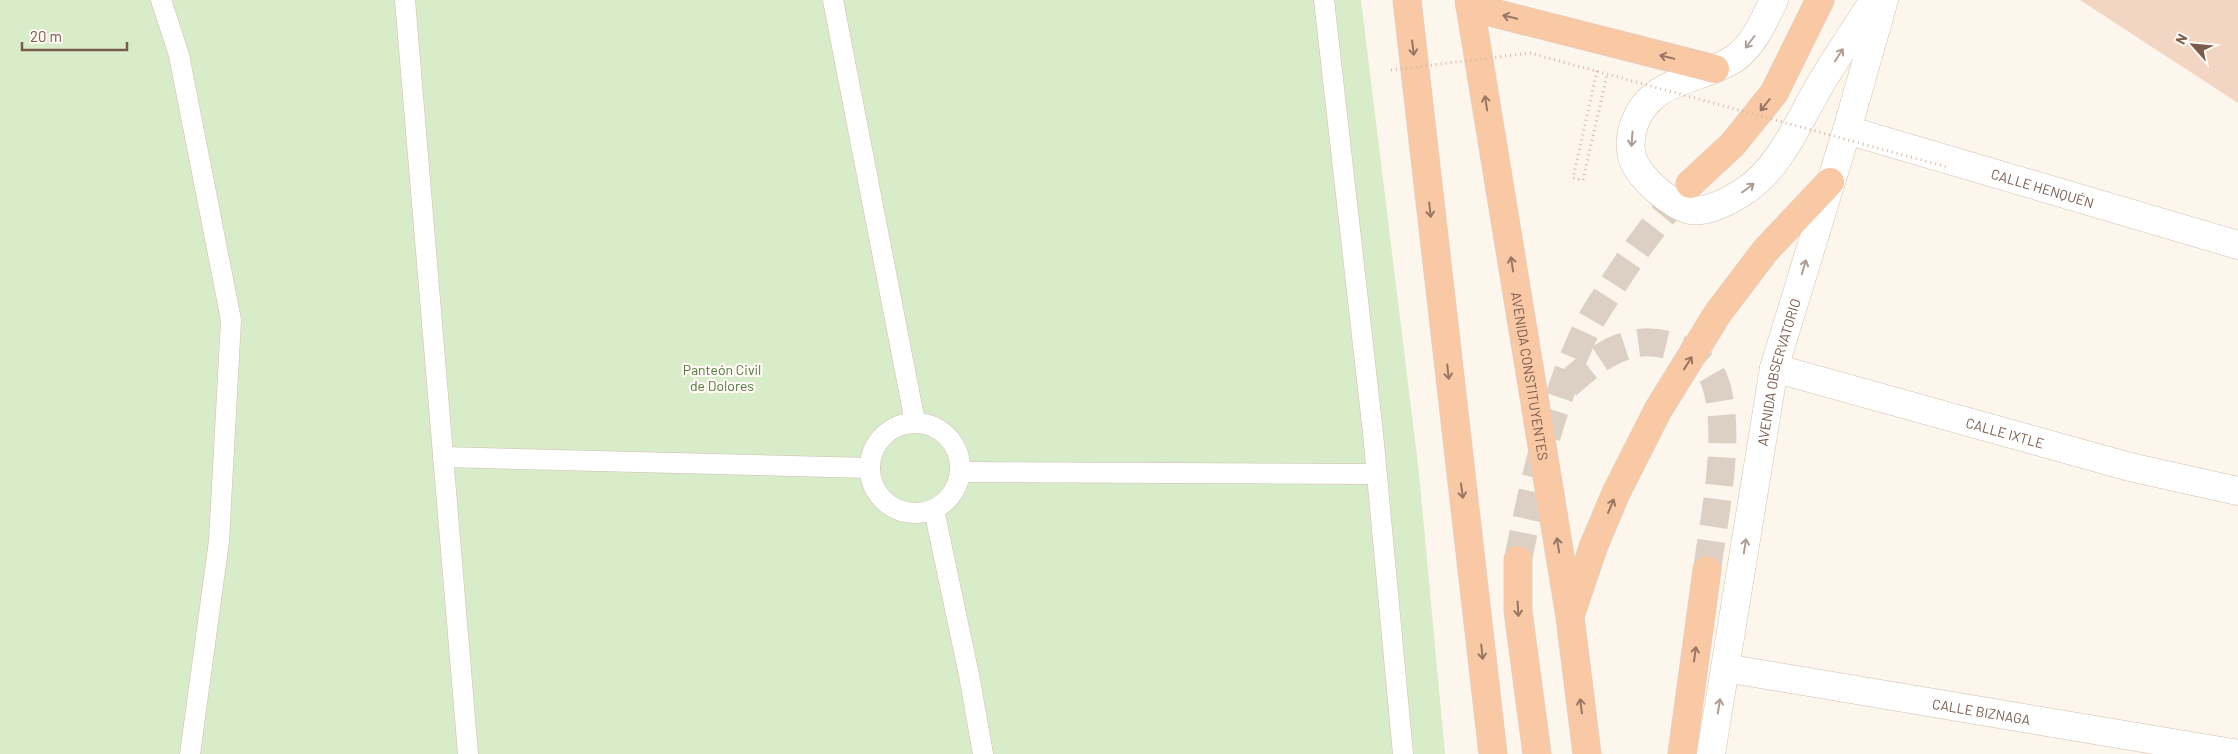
<svg xmlns="http://www.w3.org/2000/svg" width="2238" height="754" font-family="Barlow,sans-serif">
<rect width="100%" height="100%" fill="#fdf6ec"/>
<polygon fill="#d8ecc9" points="0,0 1361,0 1419,473 1445,754 0,754"/>
<polygon fill="#f3d5c3" points="2080,0 2238,0 2238,103"/>
<g fill="none" stroke-linecap="round" stroke-linejoin="round">
<g stroke="#dcd0c4" stroke-width="28" stroke-dasharray="28 14" stroke-linecap="butt">
<path d="M1567,385C1596,359 1626,334 1668,345C1684,349 1705,361 1713,377C1734,426 1714,517 1707,570"/>
<path d="M1518,560C1533,484 1551,405 1584,334C1591,318 1602,303 1611,288C1636,249 1657,219 1689,186"/>
</g>
<defs>
<g id="service">
<polyline points="161,0 179,55 231,320 219,541 190,754"/>
<polyline points="405,0 468,754"/>
<polyline points="833,0 915,422"/>
<polyline points="1324,0 1373,433 1403,754"/>
<circle cx="915" cy="468" r="45"/>
<polyline points="443,457 870,468"/>
<polyline points="960,472 1376,474"/>
<polyline points="934,510 969,675 983,754"/>
</g>
<g id="minor">
<path id="s1" d="M1847,130L2238,245"/>
<path id="s2" d="M1774,368L2130,467L2238,491"/>
<path id="s3" d="M1725,668L2238,754"/>
</g>
<g id="secondary">
<path d="M1774,0C1764,21 1753,46 1734,59C1698,82 1650,78 1634,125C1630,135 1629,152 1634,162C1642,180 1671,205 1690,210C1706,213 1730,201 1743,192C1781,168 1799,120 1821,83C1838,55 1856,28 1874,0"/>
<path id="s4" d="M1711,754L1774,368L1847,130L1884,0"/>
</g>
<g id="trunk">
<polyline points="1407,0 1493,754"/>
<path id="s5" d="M1469,0L1570,617L1587,754"/>
<polyline points="1470,7 1715,69"/>
<polyline points="1690,184 1733,144 1774,93 1820,0"/>
<polyline points="1518,560 1518,611 1537,754"/>
<polyline points="1571,613 1594,545 1616,493 1658,410 1718,313 1765,251 1830,182"/>
<polyline points="1682,754 1707,570"/>
</g>
</defs>
<use href="#service" stroke="#d1beb0" stroke-width="21"/>
<use href="#minor" stroke="#d1beb0" stroke-width="29"/>
<use href="#secondary" stroke="#d6c0b0" stroke-width="29"/>
<use href="#trunk" stroke="#dad1cd" stroke-width="29"/>
<polyline stroke="#d9b8a5" stroke-width="3" stroke-dasharray="1 4" stroke-linecap="butt" points="1597,71 1573,178 1583,180 1607,75"/>
<use href="#service" stroke="#fff" stroke-width="20"/>
<use href="#minor" stroke="#fff" stroke-width="28"/>
<use href="#secondary" stroke="#fff" stroke-width="28"/>
<use href="#trunk" stroke="#f9c8a4" stroke-width="28"/>
<polyline stroke="#d9b8a5" stroke-width="3" stroke-dasharray="1 4" stroke-linecap="butt" points="1391,70 1530,53 1947,167"/>
</g>
<defs><path id="oneway-shaft" d="M-6 0H5M1.5-3L5.5 0L1.5 3" fill="none" stroke-width="1.6" stroke-linecap="round" stroke-linejoin="round" transform="scale(1.25)"/></defs>
<g stroke="#9a7763">
<use href="#oneway-shaft" transform="translate(1510 17) rotate(-166)"/>
<use href="#oneway-shaft" transform="translate(1413 48) rotate(83)"/>
<use href="#oneway-shaft" transform="translate(1667 57) rotate(-166)"/>
<use href="#oneway-shaft" transform="translate(1486 103) rotate(-99)"/>
<use href="#oneway-shaft" transform="translate(1765 105) rotate(129)"/>
<use href="#oneway-shaft" transform="translate(1430 210) rotate(84)"/>
<use href="#oneway-shaft" transform="translate(1512 264) rotate(-99)"/>
<use href="#oneway-shaft" transform="translate(1688 363) rotate(-58)"/>
<use href="#oneway-shaft" transform="translate(1448 372) rotate(84)"/>
<use href="#oneway-shaft" transform="translate(1462 491) rotate(82)"/>
<use href="#oneway-shaft" transform="translate(1611 506) rotate(-67)"/>
<use href="#oneway-shaft" transform="translate(1558 545) rotate(-99)"/>
<use href="#oneway-shaft" transform="translate(1518 609) rotate(87)"/>
<use href="#oneway-shaft" transform="translate(1482 652) rotate(84)"/>
<use href="#oneway-shaft" transform="translate(1695 654) rotate(-82)"/>
<use href="#oneway-shaft" transform="translate(1581 706) rotate(-97)"/>
</g>
<g stroke="#af9d94">
<use href="#oneway-shaft" transform="translate(1750 42) rotate(127)"/>
<use href="#oneway-shaft" transform="translate(1839 55) rotate(-57)"/>
<use href="#oneway-shaft" transform="translate(1632 139) rotate(94)"/>
<use href="#oneway-shaft" transform="translate(1748 188) rotate(-37)"/>
<use href="#oneway-shaft" transform="translate(1804 267) rotate(-73)"/>
<use href="#oneway-shaft" transform="translate(1745 546) rotate(-81)"/>
<use href="#oneway-shaft" transform="translate(1719 706) rotate(-81)"/>
</g>
<g text-anchor="middle" dominant-baseline="central" stroke-width="4.5" stroke-linejoin="round" paint-order="stroke">
<g font-size="14" fill="#7a5c4d" stroke="#fffaf3">
<text stroke="none"><textPath href="#s1" startOffset="204">CALLE HENQUÉN</textPath></text>
<text stroke="none"><textPath href="#s4" startOffset="388">AVENIDA OBSERVATORIO</textPath></text>
<text stroke="none"><textPath href="#s5" startOffset="381">AVENIDA CONSTITUYENTES</textPath></text>
<text stroke="none"><textPath href="#s2" startOffset="240">CALLE IXTLE</textPath></text>
<text stroke="none"><textPath href="#s3" startOffset="260">CALLE BIZNAGA</textPath></text>
</g>
<g font-size="14" fill="#537a41" stroke="#fffaf3">
<text x="722" y="369">Panteón Civil<tspan x="722" dy="16">de Dolores</tspan></text>
</g>
</g>
<g transform="translate(2193 45) rotate(297)" stroke="#fffaf3" stroke-width="4" paint-order="stroke">
<path d="M0-4L9 19L0 12L-9 19Z" fill="#7a5c4d"/>
<text y="-8" font-size="14" font-weight="bold" text-anchor="middle" fill="#7a5c4d">N</text>
</g>
<path d="M22 42v8h105v-8" fill="none" stroke="#7a5c4d" stroke-width="2.5"/>
<text x="30" y="42" font-size="15" fill="#7a5c4d" stroke="#fffaf3" stroke-width="4" paint-order="stroke">20 m</text>
</svg>
